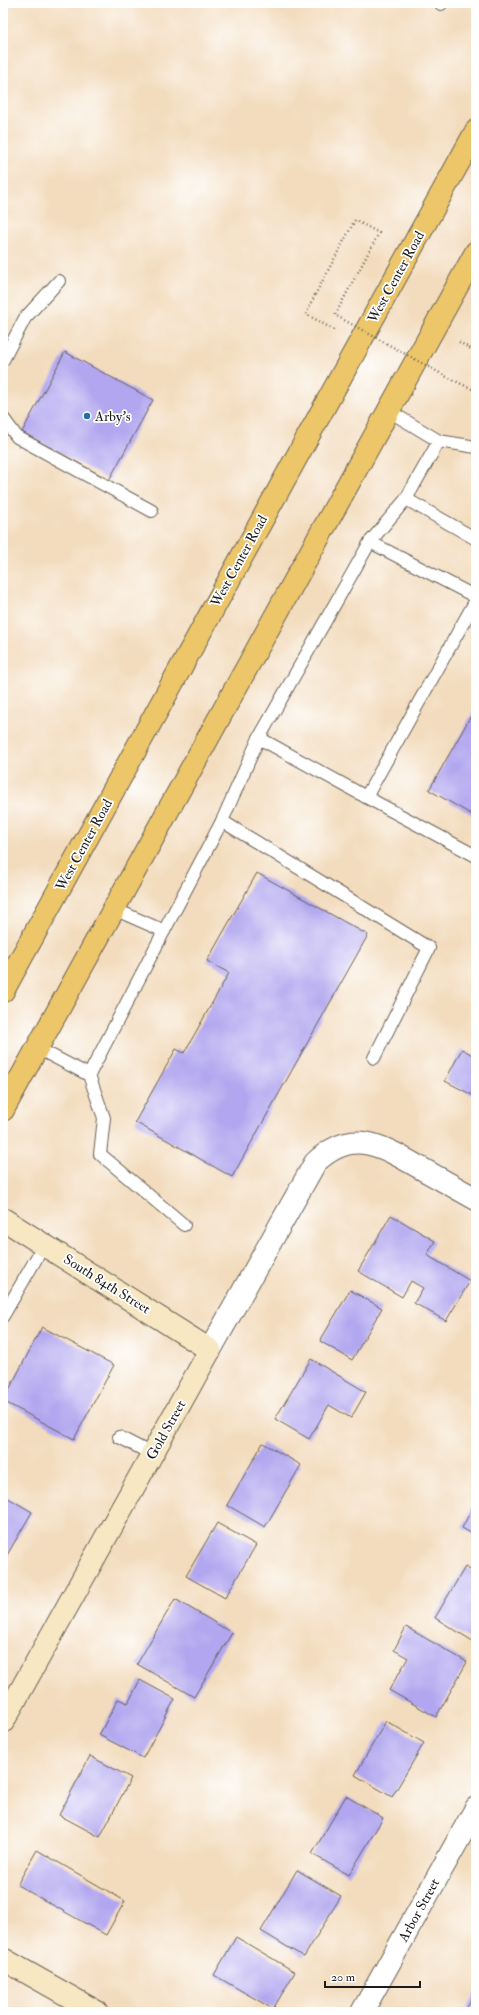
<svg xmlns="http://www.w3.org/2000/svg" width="479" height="2015" font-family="'IM FELL Double Pica',serif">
<rect width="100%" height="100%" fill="#fff"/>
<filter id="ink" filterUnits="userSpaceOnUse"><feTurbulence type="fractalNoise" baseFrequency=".025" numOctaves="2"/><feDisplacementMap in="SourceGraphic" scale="8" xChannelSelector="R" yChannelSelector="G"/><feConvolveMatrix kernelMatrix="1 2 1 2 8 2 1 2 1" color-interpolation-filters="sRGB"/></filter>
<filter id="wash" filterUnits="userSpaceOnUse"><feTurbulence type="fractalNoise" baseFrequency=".012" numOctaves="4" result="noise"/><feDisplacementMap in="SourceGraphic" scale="16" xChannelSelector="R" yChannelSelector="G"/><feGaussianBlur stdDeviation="0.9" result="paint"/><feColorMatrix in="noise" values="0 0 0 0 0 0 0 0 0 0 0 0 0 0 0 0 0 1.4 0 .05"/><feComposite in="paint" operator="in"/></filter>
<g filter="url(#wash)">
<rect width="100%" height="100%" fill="#f3dcbd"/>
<g id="blocks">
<g fill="#b1a6ef">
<polygon points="65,352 153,400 109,480 22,432"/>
<polygon points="476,707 476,817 429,790"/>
<polygon points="257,873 368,935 232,1177 135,1122 176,1049 184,1053 229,973 207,961"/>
<polygon points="462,1049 474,1056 476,1052 476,1097 445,1081"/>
<polygon points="391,1215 435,1241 427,1255 470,1281 446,1321 414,1303 423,1288 411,1281 402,1297 358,1271"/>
<polygon points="350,1290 382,1308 352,1360 320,1341"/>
<polygon points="42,1327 114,1365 74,1439 3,1401"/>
<polygon points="311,1359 366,1392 351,1418 329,1405 309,1439 275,1419"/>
<polygon points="263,1443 301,1465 265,1527 227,1505"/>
<polygon points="3,1495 32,1512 3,1562"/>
<polygon points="476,1501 476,1536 462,1528"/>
<polygon points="217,1523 256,1545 225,1598 186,1576"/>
<polygon points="465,1567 476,1573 476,1643 435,1618"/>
<polygon points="175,1599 232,1633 194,1697 137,1664"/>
<polygon points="406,1627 467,1662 436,1717 389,1690 408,1658 394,1650"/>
<polygon points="140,1680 175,1699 143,1758 99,1735 118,1699 128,1703"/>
<polygon points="386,1721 424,1743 392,1797 355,1775"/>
<polygon points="90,1756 131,1778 100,1837 59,1815"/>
<polygon points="346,1796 383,1818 349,1875 312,1854"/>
<polygon points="37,1850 125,1901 106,1935 17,1885"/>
<polygon points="297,1870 341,1896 304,1957 261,1931"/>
<polygon points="236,1937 295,1972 273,2009 214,1975"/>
<polygon points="476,1991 476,2012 464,2012"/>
</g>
</g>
</g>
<g filter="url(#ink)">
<use href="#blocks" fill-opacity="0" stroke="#675f54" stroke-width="1"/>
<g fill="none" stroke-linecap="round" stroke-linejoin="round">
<defs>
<g id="lane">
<polyline points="441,4 441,3"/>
<polyline points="3,360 25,318 59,281"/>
<polyline points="389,411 439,441 476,447"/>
<polyline points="3,418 17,437 152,511"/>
<polyline points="406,499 476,539"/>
<polyline points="370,542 476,597"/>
<polyline points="259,738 366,797 476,600"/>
<polyline points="366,797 476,856"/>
<polyline points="222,821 259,738 370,542 406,499 439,441"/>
<polyline points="114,909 164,931 222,821 429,948 374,1058"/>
<polyline points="37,1048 89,1075 104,1118 100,1154 184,1225"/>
<polyline points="89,1075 164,931"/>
<polyline points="3,1316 44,1245"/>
<polyline points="119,1437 152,1454"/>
</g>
<g id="street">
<path d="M210,1350L315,1163C351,1128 379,1144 417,1166C437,1177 456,1188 476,1199"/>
<polyline points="362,2012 476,1808"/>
</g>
<g id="secondary">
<polyline points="3,1219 210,1350 3,1722"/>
<polyline points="3,1959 97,2012"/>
</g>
<g id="primary">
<polyline points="3,991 476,131"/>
<polyline points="3,1110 476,252"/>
</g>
</defs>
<use href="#lane" stroke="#675f54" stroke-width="14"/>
<use href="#street" stroke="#675f54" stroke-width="24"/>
<use href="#secondary" stroke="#675f54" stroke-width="24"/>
<use href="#primary" stroke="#675f54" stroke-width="24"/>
<g stroke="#675f54" stroke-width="2.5" stroke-dasharray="1 3" stroke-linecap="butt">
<polyline points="315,295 306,314 334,330"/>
<polyline points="459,342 476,352"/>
</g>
<use href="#lane" stroke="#fff" stroke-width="12"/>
<use href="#street" stroke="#fff" stroke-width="22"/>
<use href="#secondary" stroke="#f7e8c3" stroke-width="22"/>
<use href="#primary" stroke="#ecc669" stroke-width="22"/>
<polyline stroke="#675f54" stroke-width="2.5" stroke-dasharray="1 3" stroke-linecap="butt" points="315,295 355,220 379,233 335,315 447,377 476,391"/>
</g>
</g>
<circle fill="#1f6fb2" stroke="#fff" stroke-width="1.5" cx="87" cy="416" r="4"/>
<g text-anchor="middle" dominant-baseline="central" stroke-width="3.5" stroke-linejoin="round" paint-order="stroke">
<g font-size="14" fill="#1c1c1c" stroke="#fff">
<text transform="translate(396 277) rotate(-61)">West Center Road</text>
<text transform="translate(239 561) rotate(-61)">West Center Road</text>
<text transform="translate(84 845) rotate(-61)">West Center Road</text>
<text transform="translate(107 1284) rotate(32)">South 84th Street</text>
<text transform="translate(166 1430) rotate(-61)">Gold Street</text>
<text transform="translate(419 1910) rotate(-61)">Arbor Street</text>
</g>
<g font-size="14" fill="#1c1c1c" stroke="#fff" text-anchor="start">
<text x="95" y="416">Arby's</text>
</g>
</g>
<rect width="479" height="2015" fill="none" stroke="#fff" stroke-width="16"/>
<path d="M325 1981v6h95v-6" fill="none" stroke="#1c1c1c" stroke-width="2"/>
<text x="331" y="1981" font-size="12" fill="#1c1c1c" stroke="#ffffff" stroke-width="3" paint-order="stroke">20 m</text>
</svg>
